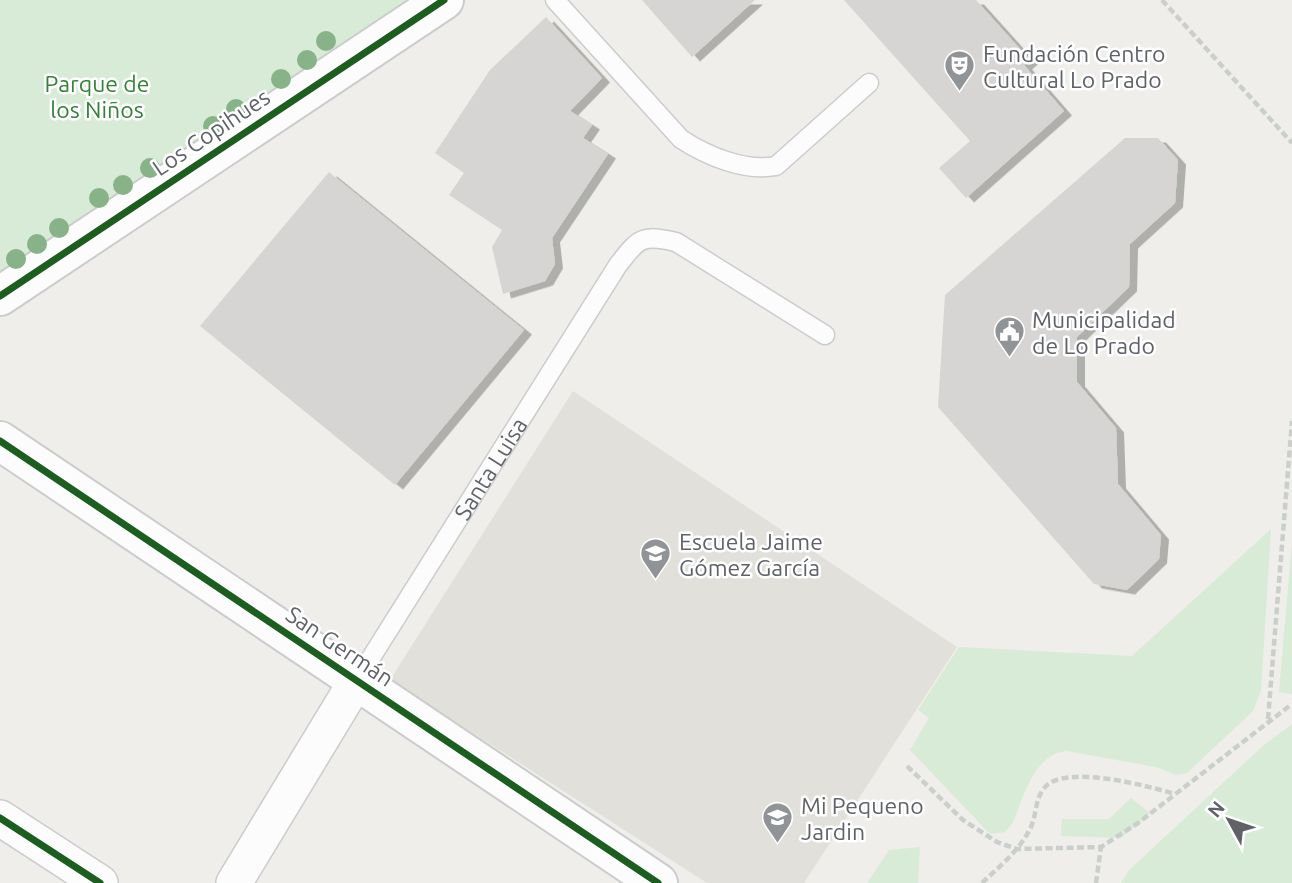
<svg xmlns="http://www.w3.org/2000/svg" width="1292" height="883" font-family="Ubuntu,sans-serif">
<defs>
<filter id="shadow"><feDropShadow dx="8" dy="4.5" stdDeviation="0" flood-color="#0004"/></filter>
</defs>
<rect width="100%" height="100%" fill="#efeeea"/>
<polygon fill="#e2e0da" points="573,391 957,647 804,883 707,883 390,680"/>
<g fill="#d8ebd6">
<polygon points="0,0 410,0 0,276"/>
<path d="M1271,529L1261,691L1253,711L1187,773L1176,775L1156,767L1066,751C1033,755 1024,797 1012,824L1005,832L990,834L910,750L929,718L918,710L959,647L1132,656Z"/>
<polygon points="1292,542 1292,694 1279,692"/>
<polygon points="1292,724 1292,883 1121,883 1129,870 1264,745"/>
<polygon points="1131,798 1150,813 1121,838 1061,836 1062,819 1109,819"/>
<polygon points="920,847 918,883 867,883 889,850"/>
</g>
<g fill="#d6d5d3" filter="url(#shadow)">
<polygon points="642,0 755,0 692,57"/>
<polygon points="844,0 976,0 1030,60 1024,65 1064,111 966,198 939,168 970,141"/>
<polygon points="546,17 602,78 570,111 592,125 583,138 608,154 552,238 555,264 545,281 503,294 492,247 502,230 449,195 464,173 435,153 490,70"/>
<polygon points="1125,138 1158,138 1178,160 1175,203 1130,244 1129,287 1077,337 1077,382 1116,428 1118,484 1161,535 1159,559 1127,590 1094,584 938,407 945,295"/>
<polygon points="329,172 524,330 395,485 200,326"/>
</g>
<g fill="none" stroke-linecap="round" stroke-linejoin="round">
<defs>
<g id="service">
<path d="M555,0L681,139C707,156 745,172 776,166L869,83"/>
<path id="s1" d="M357,680L618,265C639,238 642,234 676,242L825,335"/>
</g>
<g id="minor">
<polyline points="0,818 100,883"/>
<polyline points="234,883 357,680"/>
</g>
<g id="tertiary">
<polyline points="0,296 444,0"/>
<polyline points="0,441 658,883"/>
</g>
</defs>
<use href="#service" stroke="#cbcccc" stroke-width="21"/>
<use href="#minor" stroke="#cbcccc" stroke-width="38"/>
<use href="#tertiary" stroke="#cbcccc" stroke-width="42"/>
<g stroke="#cacfcc" stroke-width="4.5" stroke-dasharray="7 3.5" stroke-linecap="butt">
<polyline points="1162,0 1292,143"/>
<polyline points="1268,719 1292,421"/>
<polyline points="907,766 963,820 997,842 1017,849 1101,847 1138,823 1292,704"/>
<path d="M982,883C1000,866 1020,850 1031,827C1037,813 1035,798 1045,787C1066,764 1148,786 1175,794"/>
<polyline points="1096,883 1101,847"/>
</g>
<use href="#service" stroke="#fdfcfc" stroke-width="18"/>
<use href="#minor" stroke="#fdfcfc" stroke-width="35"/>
<use href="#tertiary" stroke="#fdfcfc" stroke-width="38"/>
<defs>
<g id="cycleway">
<polyline points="0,296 444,0"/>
<polyline points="0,441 658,883"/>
<polyline points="0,818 100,883"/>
</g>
</defs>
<use href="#cycleway" stroke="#fff" stroke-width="11"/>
<use href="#cycleway" stroke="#1b5e20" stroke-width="7"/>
</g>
<g fill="#88b388">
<circle cx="326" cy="41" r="10"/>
<circle cx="307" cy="60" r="10"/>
<circle cx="281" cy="79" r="10"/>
<circle cx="236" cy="109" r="10"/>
<circle cx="213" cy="126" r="10"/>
<circle cx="150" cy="168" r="10"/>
<circle cx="123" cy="185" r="10"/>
<circle cx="99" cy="198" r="10"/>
<circle cx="59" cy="228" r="10"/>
<circle cx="37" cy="244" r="10"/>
<circle cx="16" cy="259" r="10"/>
</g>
<defs>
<symbol id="theatre-pin" viewBox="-11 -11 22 30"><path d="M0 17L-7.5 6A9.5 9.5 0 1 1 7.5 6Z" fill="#919496" stroke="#fff"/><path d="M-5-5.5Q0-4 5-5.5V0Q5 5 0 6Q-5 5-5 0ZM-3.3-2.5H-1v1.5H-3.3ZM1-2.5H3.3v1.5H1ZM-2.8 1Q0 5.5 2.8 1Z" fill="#fff"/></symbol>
<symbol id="civic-pin" viewBox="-11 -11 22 30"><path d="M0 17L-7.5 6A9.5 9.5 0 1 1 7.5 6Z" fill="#919496" stroke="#fff"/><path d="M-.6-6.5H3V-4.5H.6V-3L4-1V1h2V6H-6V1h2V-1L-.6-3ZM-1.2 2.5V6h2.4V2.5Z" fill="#fff"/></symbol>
<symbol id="school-pin" viewBox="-11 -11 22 30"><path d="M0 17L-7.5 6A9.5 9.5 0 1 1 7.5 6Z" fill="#919496" stroke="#fff"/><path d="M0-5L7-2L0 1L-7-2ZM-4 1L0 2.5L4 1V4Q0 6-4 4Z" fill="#fff"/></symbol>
</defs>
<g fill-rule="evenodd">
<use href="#theatre-pin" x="942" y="48" width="35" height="47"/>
<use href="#civic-pin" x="992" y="314" width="35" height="47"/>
<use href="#school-pin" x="638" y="536" width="35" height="47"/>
<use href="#school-pin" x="760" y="800" width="35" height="47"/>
</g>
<g text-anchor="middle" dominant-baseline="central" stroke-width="5" stroke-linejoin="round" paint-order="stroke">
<g font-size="23" fill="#5f6368" stroke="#fff" text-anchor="start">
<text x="983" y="53">Fundación Centro<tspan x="983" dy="26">Cultural Lo Prado</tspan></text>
<text x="1032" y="319">Municipalidad<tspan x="1032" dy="26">de Lo Prado</tspan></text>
<text x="679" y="541">Escuela Jaime<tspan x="679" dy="26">Gómez García</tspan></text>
<text x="801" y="805">Mi Pequeno<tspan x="801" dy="26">Jardin</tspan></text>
</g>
<g font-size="23" fill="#348238" stroke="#fff">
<text x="97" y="83">Parque de<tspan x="97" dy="26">los Niños</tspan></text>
</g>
<g font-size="23" fill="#5f6368" stroke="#fff">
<text transform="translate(211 132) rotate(-34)">Los Copihues</text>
<text stroke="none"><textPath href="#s1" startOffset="250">Santa Luisa</textPath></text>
<text transform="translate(340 646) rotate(34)">San Germán</text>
</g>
</g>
<g transform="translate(1229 820) rotate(310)" stroke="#ffffff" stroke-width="5" paint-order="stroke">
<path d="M0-5L12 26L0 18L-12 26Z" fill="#5f6368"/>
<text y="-10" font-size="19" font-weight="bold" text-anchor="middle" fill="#5f6368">N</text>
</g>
</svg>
